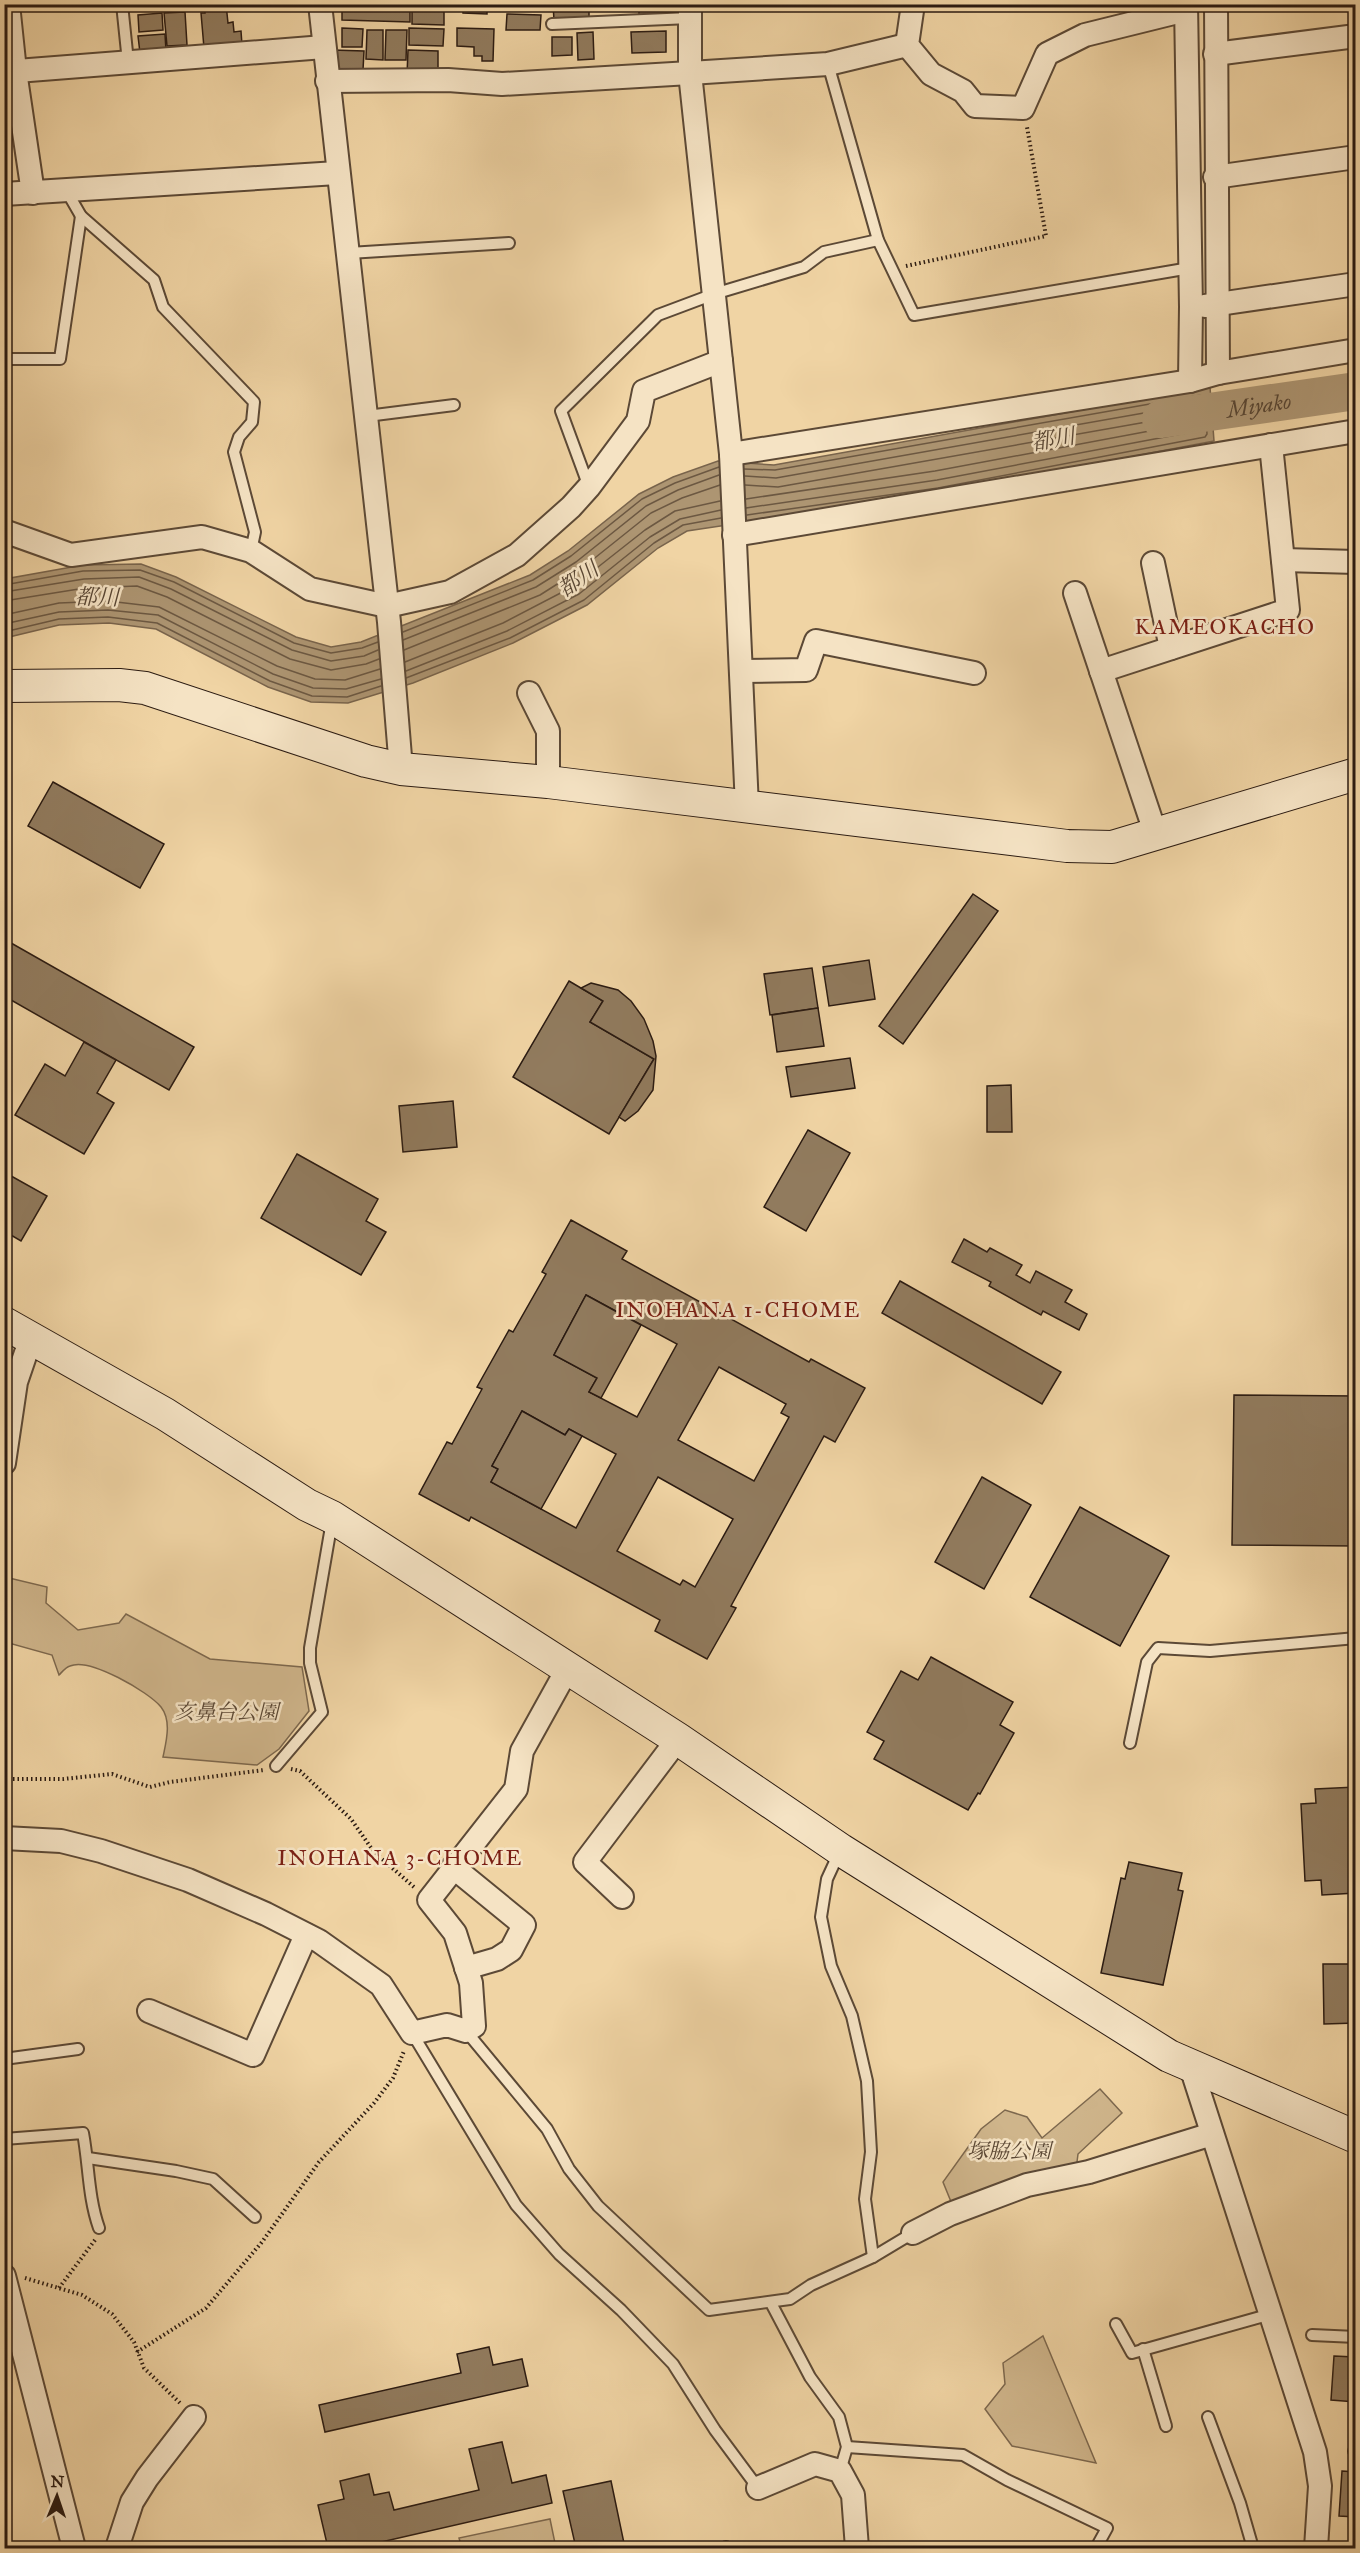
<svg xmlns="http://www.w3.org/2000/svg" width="1360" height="2553" font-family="'IM FELL Great Primer','Noto Serif JP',serif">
<rect width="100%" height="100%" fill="#f0d4a4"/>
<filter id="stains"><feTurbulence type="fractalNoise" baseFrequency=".00333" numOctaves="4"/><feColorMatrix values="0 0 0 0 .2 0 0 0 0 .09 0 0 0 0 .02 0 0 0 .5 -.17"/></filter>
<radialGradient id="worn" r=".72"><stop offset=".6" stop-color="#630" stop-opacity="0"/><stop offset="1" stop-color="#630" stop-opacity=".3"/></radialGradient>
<g fill="#cfb58b" stroke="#7d684e" stroke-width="1.5">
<path d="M5,1577L47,1587L46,1603L78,1630L119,1623L126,1614L210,1659L302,1667L309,1711L279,1749L257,1765L163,1757C166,1742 172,1721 161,1707C149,1692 89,1657 70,1666C66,1667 62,1672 59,1675L52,1655L5,1642Z"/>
<polygon points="1100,2089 1122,2113 1078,2154 1076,2170 954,2209 943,2182 981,2129 1005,2110 1027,2117 1042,2138"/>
<polygon points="1043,2336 1096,2463 1012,2446 985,2409 1005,2384 1003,2363"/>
<polygon points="550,2519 556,2548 462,2548 459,2538"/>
</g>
<polygon fill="#ad9572" stroke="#79644c" stroke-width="1.5" points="1210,387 1214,441 939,493 687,531 658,548 587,605 513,643 413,683 348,703 311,702 268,687 156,629 109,623 59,625 5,638 5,579 83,565 141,564 176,577 296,637 331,647 361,642 530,575 568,551 639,494 673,477 718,461 774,465"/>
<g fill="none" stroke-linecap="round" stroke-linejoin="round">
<g stroke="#6c5842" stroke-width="1.5">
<polyline points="744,469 775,470 1201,395 1205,397 1207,434 1205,437 938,488 747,515"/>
<polyline points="745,476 776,478 1195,404 1198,406 1199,428 1197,431 937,480 746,508"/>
<polyline points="745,485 778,487 1186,415 1190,417 1187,424 935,471 746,499"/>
<polyline points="4,585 83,571 140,570 174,582 294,643 331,653 362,648 378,642"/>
<polyline points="4,592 84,579 139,577 171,589 292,650 331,661 364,656 378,650"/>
<polyline points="4,601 85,588 137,586 167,597 290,659 331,670 366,664 379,659"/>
<polyline points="4,615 59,603 108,601 159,607 277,666 315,679 345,680 380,669"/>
<polyline points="4,624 59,612 108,610 158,615 273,674 313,688 346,689 381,679"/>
<polyline points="4,632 59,619 108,617 157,623 270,681 312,696 347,697 381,686"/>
<polyline points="403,632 533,580 571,556 642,499 675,483 719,467"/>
<polyline points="403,640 536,587 576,562 646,506 678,490 719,475"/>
<polyline points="404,650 540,595 581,569 651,513 682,498 720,485"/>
<polyline points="405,662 503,623 574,586 645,530 675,511 720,501"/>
<polyline points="406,671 507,631 579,594 650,537 680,519 721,510"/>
<polyline points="406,678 510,638 584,600 654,543 683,525 721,518"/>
</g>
<path stroke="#ad9572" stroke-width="38" id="s1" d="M1161,419L1356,391"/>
</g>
<g fill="#917b5e" stroke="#2b1b12" stroke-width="1.5" fill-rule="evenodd">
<polygon points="142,4 174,4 174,6 142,9"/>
<polygon points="205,4 226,4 228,23 233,22 234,32 241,31 242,45 204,48 201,13 205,13"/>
<polygon points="333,4 410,4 410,22 342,20 342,6"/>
<polygon points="463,4 487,4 487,14 463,13"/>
<polygon points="553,4 589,4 589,19 554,20"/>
<polygon points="639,4 670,4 669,18 639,17"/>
<polygon points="412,6 444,7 444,25 412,24"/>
<polygon points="185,12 187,45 167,46 164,13"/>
<polygon points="162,13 163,30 139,32 138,15"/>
<polygon points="507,14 541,15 540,30 506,30"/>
<polygon points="342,28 363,29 362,47 342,47"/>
<polygon points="409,28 444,29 443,46 409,45"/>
<polygon points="457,28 494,29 493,61 482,61 482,56 474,56 474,47 457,46"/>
<polygon points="367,30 383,30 383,60 366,59"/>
<polygon points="386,30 407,30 406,60 385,60"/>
<polygon points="666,31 666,52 632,53 631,32"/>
<polygon points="593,32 594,59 578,60 577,33"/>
<polygon points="165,34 166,51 140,53 138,36"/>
<polygon points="552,37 572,37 572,55 552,56"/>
<polygon points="332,50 364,51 363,70 332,69"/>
<polygon points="408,50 438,51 438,70 407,75"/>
<polygon points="53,782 164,844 140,888 28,826"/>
<polygon points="973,894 998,911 903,1044 879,1026"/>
<polygon points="4,939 194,1047 169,1090 4,996"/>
<polygon points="869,960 875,999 829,1006 823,967"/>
<polygon points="812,968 818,1008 770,1015 764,974"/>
<polygon points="569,981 603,1001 590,1022 654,1059 609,1134 513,1077"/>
<polygon points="591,983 618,990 631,1001 644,1019 653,1041 656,1056 653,1090 638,1111 625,1121 619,1117 654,1059 590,1022 603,1001 581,988"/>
<polygon points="818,1008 824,1046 777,1052 772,1015"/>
<polygon points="84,1042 116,1060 97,1093 114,1103 84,1154 15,1115 45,1064 65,1076"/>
<polygon points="850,1058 855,1088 791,1097 786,1067"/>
<polygon points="1011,1085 1012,1132 987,1132 987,1086"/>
<polygon points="453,1101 457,1147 403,1152 399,1106"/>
<polygon points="808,1130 850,1153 806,1231 764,1207"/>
<polygon points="297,1154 378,1199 366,1221 386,1232 361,1275 261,1218"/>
<polygon points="4,1172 47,1196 21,1241 4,1231"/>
<path d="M571,1220L627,1251L622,1259L809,1362L811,1359L865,1388L835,1442L824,1436L731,1606L736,1608L707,1659L655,1631L660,1620L471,1517L469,1521L419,1494L447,1442L452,1444L482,1389L477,1387L509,1330L513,1332L546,1274L542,1272ZM586,1295L677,1344L637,1417L589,1392L597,1378L554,1355ZM719,1367L786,1404L781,1413L789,1417L754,1481L678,1440ZM522,1411L565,1435L569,1429L616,1454L576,1528L491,1482L498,1469L492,1466ZM658,1477L733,1519L695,1587L683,1580L680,1585L617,1551Z"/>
<polygon points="964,1239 987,1252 990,1248 1022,1265 1016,1275 1030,1283 1036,1271 1072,1290 1065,1302 1087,1314 1079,1330 1043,1311 1041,1315 989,1286 991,1282 952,1262"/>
<polygon points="900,1281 1061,1372 1042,1404 882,1313"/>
<polygon points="586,1295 641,1325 601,1398 589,1392 597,1378 554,1355"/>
<polygon points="1234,1395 1356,1396 1356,1546 1232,1545"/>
<polygon points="522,1411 565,1435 569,1429 582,1436 541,1509 491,1482 498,1469 492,1466"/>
<polygon points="982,1477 1031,1505 984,1589 935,1562"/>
<polygon points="1080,1507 1169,1556 1120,1646 1030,1597"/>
<polygon points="931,1657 1013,1702 1000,1725 1014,1733 980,1794 978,1793 968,1810 874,1759 884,1741 867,1732 901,1671 918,1680"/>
<polygon points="1356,1787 1356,1893 1322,1895 1321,1880 1305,1881 1301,1804 1316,1803 1315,1789"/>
<polygon points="1129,1862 1182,1873 1178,1890 1183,1891 1163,1985 1101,1973 1121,1878 1125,1879"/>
<polygon points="1323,1964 1356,1964 1356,2023 1324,2024"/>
<polygon points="489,2347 493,2365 522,2359 528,2386 325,2432 319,2405 461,2373 457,2354"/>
<polygon points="1334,2356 1354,2357 1356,2402 1331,2400"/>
<polygon points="502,2442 512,2483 546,2475 552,2503 355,2548 328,2548 318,2505 344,2499 340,2481 369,2474 374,2495 389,2492 394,2510 479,2490 469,2449"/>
<polygon points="1342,2471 1356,2472 1356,2517 1339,2516"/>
<polygon points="611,2481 625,2548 576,2548 563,2491"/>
</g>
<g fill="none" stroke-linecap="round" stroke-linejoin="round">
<defs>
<g id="lane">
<polyline points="122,4 128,62"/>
<polyline points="552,24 690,18"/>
<polyline points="828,64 878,240 914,315 1190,268"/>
<polyline points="66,190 81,216 154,280 163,307 254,402 252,422 239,437 234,452 255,532 251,551"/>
<polyline points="349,253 509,243"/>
<polyline points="4,359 60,359 81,216"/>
<polyline points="367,416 454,405"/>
<polyline points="589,487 561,411 658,315 714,294 804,267 824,252 878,240"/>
<polyline points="1130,1743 1147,1662 1158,1648 1210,1651 1356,1638"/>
<polyline points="276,1766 322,1712 310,1663 310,1648 332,1521"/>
<polyline points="839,1853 827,1879 821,1917 831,1966 852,2016 867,2081 871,2152 865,2199 873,2257"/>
<polyline points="466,2031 547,2129 569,2169 598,2206 709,2310 790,2299 811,2285 873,2257 913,2233"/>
<polyline points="412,2033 516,2205 559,2254 621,2310 673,2364 715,2430 758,2488"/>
<polyline points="4,2059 78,2049"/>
<path d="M4,2139L83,2133C89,2165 88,2197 99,2228"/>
<polyline points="88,2158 176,2171 213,2179 255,2217"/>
<polyline points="771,2303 810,2377 839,2417 847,2447 840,2471"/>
<polyline points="1116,2324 1132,2353 1271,2314"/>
<polyline points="1312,2335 1356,2337"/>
<polyline points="1143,2349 1166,2426"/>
<polyline points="1208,2417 1240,2503 1253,2548"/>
<polyline points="847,2447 963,2455 1007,2480 1107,2528 1096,2548"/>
<polyline points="1354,2451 1356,2451"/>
<polyline points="726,2547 727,2548"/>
<polyline points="1296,2548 1305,2548"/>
</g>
<g id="street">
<polyline points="8,4 15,71 33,193"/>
<polyline points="320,4 389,622 401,769"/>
<polyline points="690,4 690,73 731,454 747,807"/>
<polyline points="913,4 907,45 931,74 963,91 975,106 1023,108 1047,54 1085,35 1186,10"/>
<polyline points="1186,4 1191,307 1190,381"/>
<polyline points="1216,4 1218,373"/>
<polyline points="1215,54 1356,36"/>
<polyline points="4,72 324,47"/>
<polyline points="327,81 448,80 502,84 690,73 828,64 907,45"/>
<polyline points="1215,177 1356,157"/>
<polyline points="4,194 337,173"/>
<polyline points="1205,306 1356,284"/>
<polyline points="731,454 1190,381 1218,373 1356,350"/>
<polyline points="4,531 71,555 202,537 251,551 310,589 387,606 450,592 517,555 571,507 589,487 638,421 644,391 721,361"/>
<polyline points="734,535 1356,431"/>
<polyline points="1283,560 1356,562"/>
<polyline points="1153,563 1171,648"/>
<polyline points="1075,593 1156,835"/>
<polyline points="741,671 806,670 816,641 974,673"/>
<polyline points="1101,671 1288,610 1271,445"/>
<polyline points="529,693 548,731 548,782"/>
<polyline points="4,1463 16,1382 31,1338"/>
<polyline points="4,1838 61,1841 101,1851 188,1880 266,1914 319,1941 381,1985 412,2033 447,2025 466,2031 474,2026 471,1983 455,1933 429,1900 516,1789 522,1751 568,1668"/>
<polyline points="453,1867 524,1925 511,1950 497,1959 466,1968"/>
<polyline points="622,1897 585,1862 678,1739"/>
<polyline points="149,2011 253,2055 306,1935"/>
<polyline points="1190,2064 1315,2452 1320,2486 1316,2548"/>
<polyline points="913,2233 950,2214 1027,2185 1089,2172 1212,2134"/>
<polyline points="4,2276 74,2548"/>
<polyline points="758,2488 815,2464 840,2471 853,2495 857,2548"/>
<polyline points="117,2548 132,2502 147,2478 194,2417"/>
</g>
<g id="secondary">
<polyline points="4,686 119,685 145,688 366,761 401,769 548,782 1067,846 1112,847 1356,774"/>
<polyline points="4,1323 165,1414 307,1505 332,1517 678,1739 841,1850 1169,2056 1356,2137"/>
</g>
</defs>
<use href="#lane" stroke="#5c4936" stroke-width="14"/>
<use href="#street" stroke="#5c4936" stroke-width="26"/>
<use href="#secondary" stroke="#2b1b12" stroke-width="34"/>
<g stroke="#2b1b12" stroke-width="4" stroke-dasharray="1.5 3" stroke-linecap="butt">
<polyline points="906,266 1046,236 1027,127"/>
<polyline points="291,1769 300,1771 351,1819 374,1852 414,1887"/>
<polyline points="4,1779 63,1779 112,1774 150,1787 170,1782 264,1770"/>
<polyline points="25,2278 82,2295 112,2314 134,2342 144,2368 180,2403"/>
<polyline points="59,2288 95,2240"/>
<polyline points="137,2352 206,2308 262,2242 319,2162 374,2103 393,2078 404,2051"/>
</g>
<use href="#lane" stroke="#f5e3c4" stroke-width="10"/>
<use href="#street" stroke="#f5e3c4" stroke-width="22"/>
<use href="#secondary" stroke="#f5e3c4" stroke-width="32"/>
</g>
<g text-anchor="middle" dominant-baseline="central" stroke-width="5" stroke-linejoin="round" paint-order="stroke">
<g font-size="21" font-style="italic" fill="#5c4936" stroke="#f5e3c4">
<text x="226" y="1712">亥鼻台公園</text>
<text x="1009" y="2151">塚脇公園</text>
</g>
<g font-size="22" font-style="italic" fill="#584634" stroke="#f5e3c4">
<text stroke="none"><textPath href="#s1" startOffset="99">Miyako</textPath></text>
<text transform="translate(1053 439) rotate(-10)">都川</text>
<text transform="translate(578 579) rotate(-35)">都川</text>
<text transform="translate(97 597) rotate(1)">都川</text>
</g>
<g font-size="22" letter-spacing="1.5" fill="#7a1f14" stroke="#f5e3c4">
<text x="1225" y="626">KAMEOKACHO</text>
<text x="738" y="1309">INOHANA 1-CHOME</text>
<text x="400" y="1857">INOHANA 3-CHOME</text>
</g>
</g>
<rect width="1360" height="2553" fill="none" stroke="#f0d4a4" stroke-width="24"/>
<rect x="6" y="6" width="1348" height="2541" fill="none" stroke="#2b1b12" stroke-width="3"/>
<rect x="12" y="12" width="1336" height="2529" fill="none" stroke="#2b1b12" stroke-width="1.5"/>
<g transform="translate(57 2496) rotate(2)" stroke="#f5e3c4" stroke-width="4.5" paint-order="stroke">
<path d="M0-4.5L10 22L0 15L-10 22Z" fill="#2b1b12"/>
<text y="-9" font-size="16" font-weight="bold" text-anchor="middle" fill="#2b1b12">N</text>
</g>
<rect width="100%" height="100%" filter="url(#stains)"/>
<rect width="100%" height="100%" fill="url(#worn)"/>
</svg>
